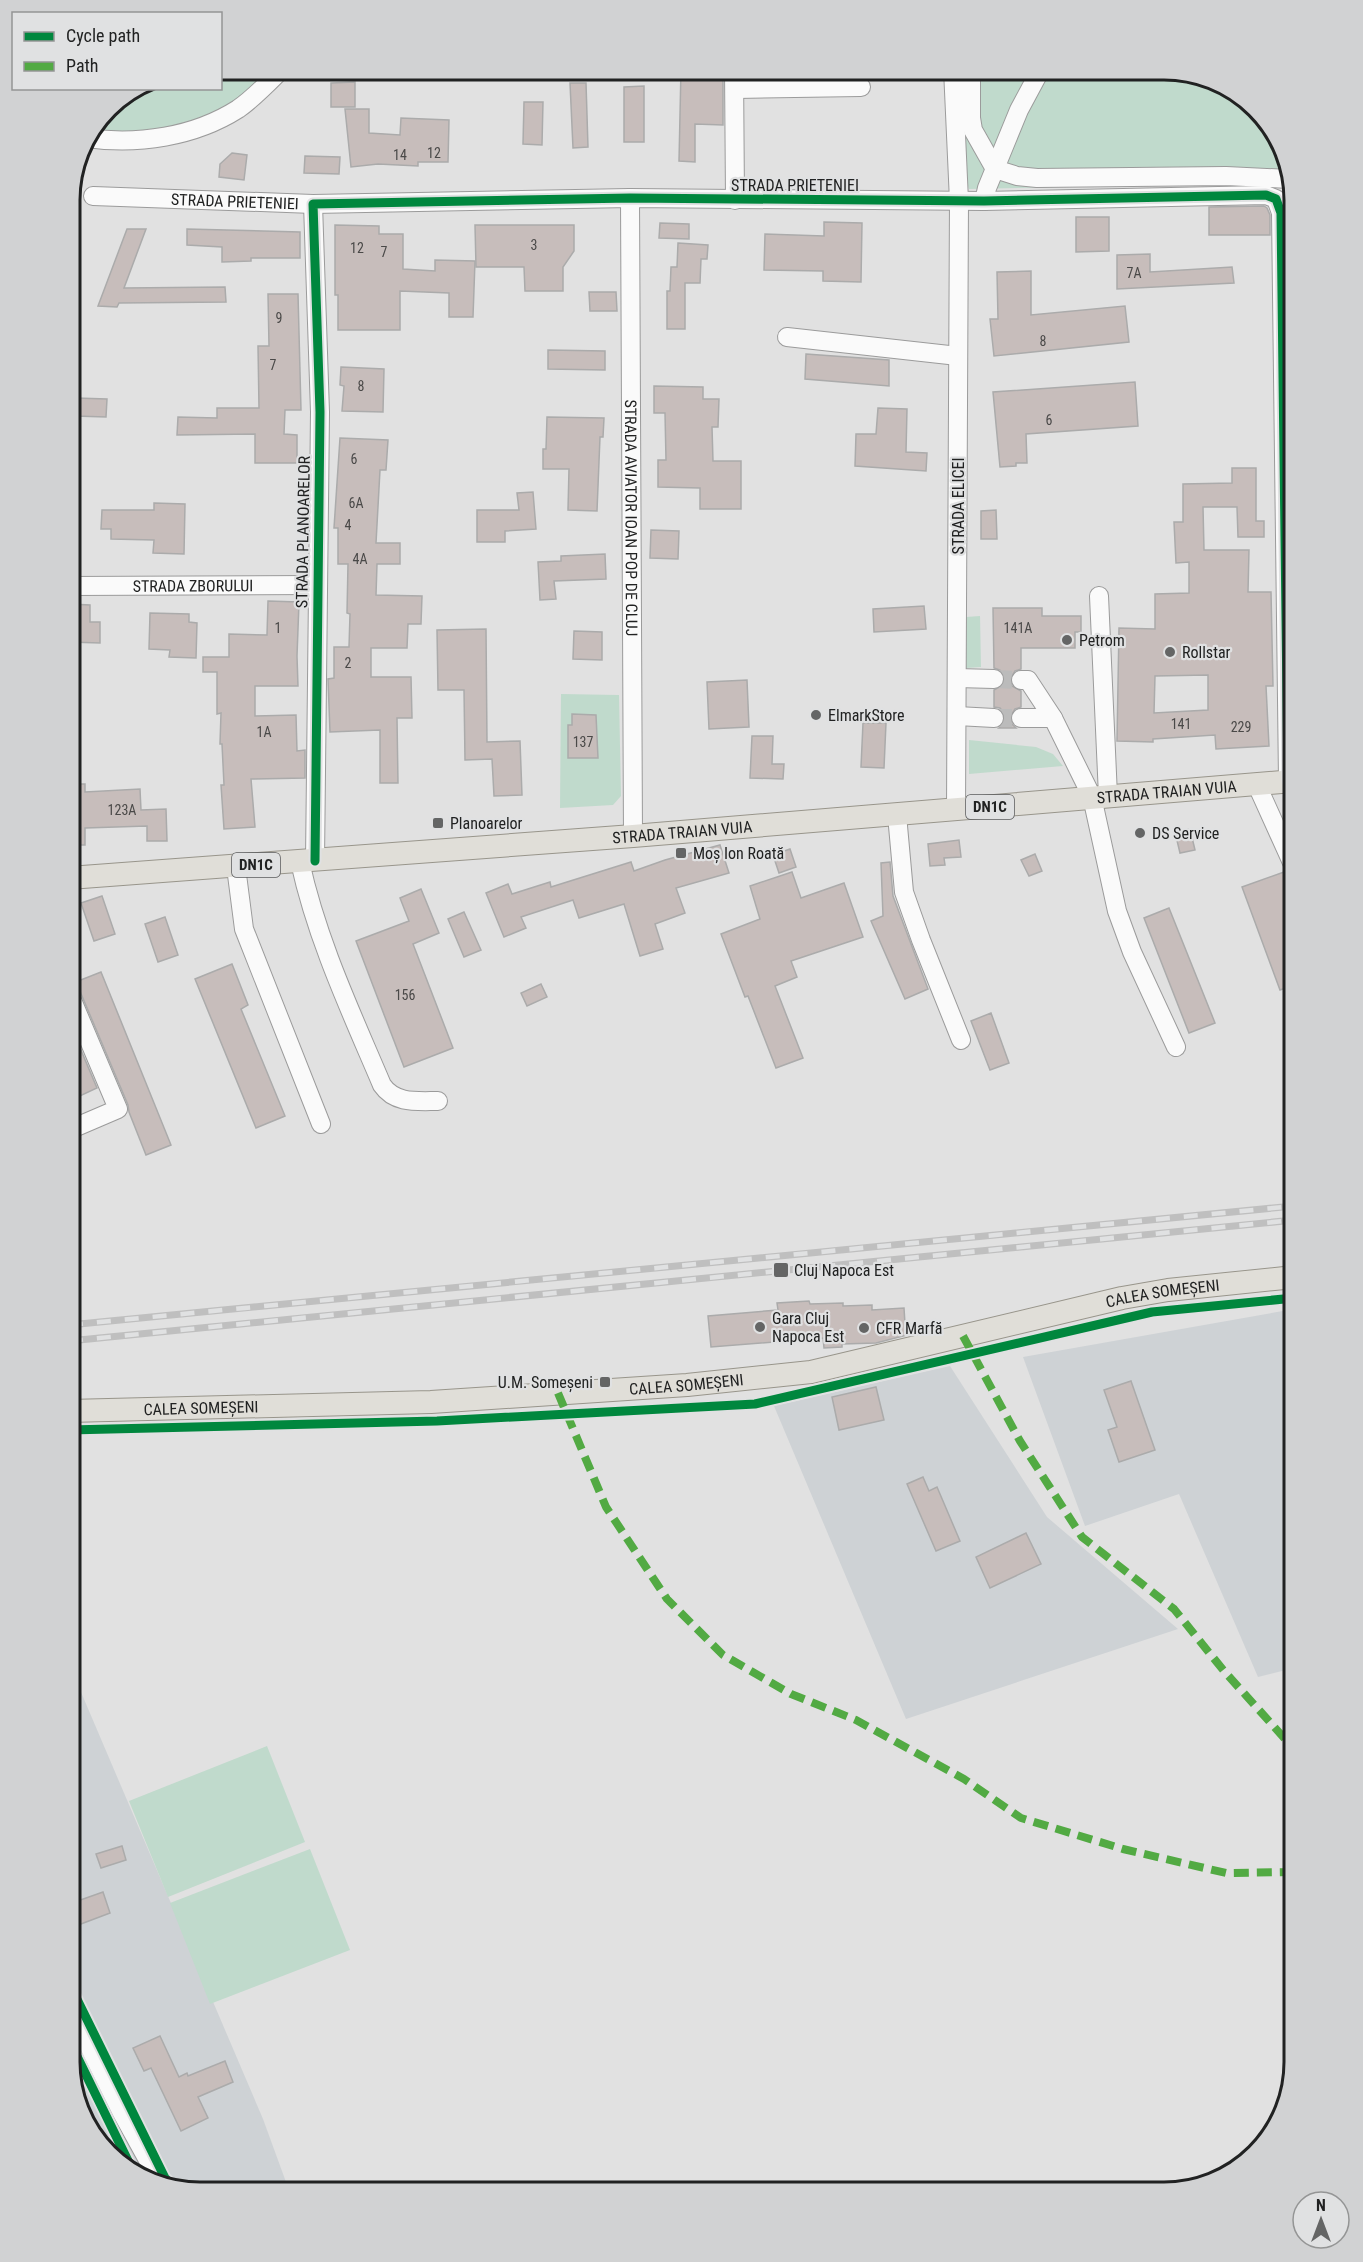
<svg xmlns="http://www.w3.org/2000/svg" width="1363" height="2262" font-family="'Roboto Condensed',sans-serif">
<rect width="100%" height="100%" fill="#e1e1e1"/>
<g fill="#ced2d5">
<polygon points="1294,1309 1294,1668 1258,1677 1179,1494 1085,1526 1023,1357"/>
<polygon points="950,1366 1047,1517 1178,1629 906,1719 774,1406"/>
<polygon points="69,1664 263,2119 290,2193 192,2193 127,2171 82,2120 69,2062"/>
</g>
<g fill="#c0dacc">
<polygon points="221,69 292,69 233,120 84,142 108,107 136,89 220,88"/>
<polygon points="960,69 1172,69 1236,91 1281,142 1294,200 1294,283 1288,275 1286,182 969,189 960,162"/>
<polygon points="980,616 981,667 966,668 966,617"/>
<polygon points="561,694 619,695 621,796 613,805 560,808"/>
<polygon points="969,740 1036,747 1053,754 1063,766 969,774"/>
<polygon points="267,1746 305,1842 168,1897 129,1801"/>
<polygon points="310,1849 350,1950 210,2004 170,1903"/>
</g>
<g fill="#c7bdbb" stroke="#ababab" stroke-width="1.5" fill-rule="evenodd">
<polygon points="681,69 694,69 694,74 723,75 723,125 695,124 695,162 679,161"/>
<polygon points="355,82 355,107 331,107 331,83"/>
<polygon points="570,83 586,83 588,147 573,148"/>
<polygon points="644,86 644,142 624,142 624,87"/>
<polygon points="524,102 543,102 542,145 523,144"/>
<polygon points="345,109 369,109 369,133 400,135 401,118 449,120 448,162 418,162 418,166 378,164 351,167"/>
<polygon points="232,153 247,155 244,180 219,177 220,164"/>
<polygon points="305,156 340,157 339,174 304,173"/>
<polygon points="1264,206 1267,208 1270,215 1270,235 1209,235 1209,207"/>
<polygon points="1076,217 1109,217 1109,251 1076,252"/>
<polygon points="824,222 862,223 861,282 823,281 823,271 764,270 765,234 824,236"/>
<polygon points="660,223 689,224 689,239 659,238"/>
<polygon points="335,225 379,226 379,234 403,234 403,269 435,271 435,260 475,261 473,317 449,317 449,293 400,291 400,330 338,330 338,295 335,295"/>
<polygon points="475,225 574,225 574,251 563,267 563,291 525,291 524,267 476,267"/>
<polygon points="127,229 146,229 124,288 225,287 226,302 119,303 117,307 98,306"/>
<polygon points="187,229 300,232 300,258 251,258 251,261 222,262 222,247 187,245"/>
<polygon points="678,243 708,245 707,259 701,259 700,283 685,283 685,329 667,329 667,291 670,291 671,267 677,267"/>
<polygon points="1150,254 1150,272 1232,267 1234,283 1117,289 1117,255"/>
<polygon points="1031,271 1031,315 1125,306 1129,342 994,356 990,319 998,319 997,272"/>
<polygon points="589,292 616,292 617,311 590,311"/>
<polygon points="268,294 298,294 301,410 285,410 284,434 297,435 297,463 255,463 255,434 177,435 178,417 217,418 217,408 259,408 258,346 269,346"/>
<polygon points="548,350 605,351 605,370 548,369"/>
<polygon points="806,354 889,360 889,386 805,379"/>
<polygon points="341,367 384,369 383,412 342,411 344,386 340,385"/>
<polygon points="1135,382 1138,426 1026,434 1027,463 1016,463 1016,466 1000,467 993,392"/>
<polygon points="654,386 703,387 703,399 719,399 718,427 712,427 713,461 741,461 741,509 700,509 700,488 658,487 658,460 666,460 665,413 654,413"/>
<polygon points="76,398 107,399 106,417 75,416"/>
<polygon points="878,408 907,409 906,452 927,453 926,471 855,466 856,434 876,434"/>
<polygon points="547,417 604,418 603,437 600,437 597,511 568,510 569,469 543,469 543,449 546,449"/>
<polygon points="340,438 388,440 386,470 380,470 376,543 400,543 400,564 377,564 376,595 422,596 421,624 408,624 407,648 371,648 371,677 411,677 412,718 397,718 398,783 380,783 380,730 330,732 328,679 334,678 334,647 349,647 350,614 347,613 348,564 338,564 338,528 334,528"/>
<path d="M1232,468H1256V521H1264V537H1238L1237,507H1203L1204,550H1249L1248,592H1271L1273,686H1266L1269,746L1216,749L1215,735L1153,739V742L1117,741L1119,628L1155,629V594L1189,593V562L1176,563L1174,522H1183V484L1232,483ZM1208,675V710L1154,713L1155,676Z"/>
<polygon points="533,492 536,529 505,531 505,542 477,542 477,510 519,510 517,493"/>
<polygon points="154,503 185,504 184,554 153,553 154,540 111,539 111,529 101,529 102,510 154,510"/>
<polygon points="996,510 997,539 981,539 981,511"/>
<polygon points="651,530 679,531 678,559 650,558"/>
<polygon points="605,554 606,579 554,581 556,599 540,600 538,562 561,561 561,556"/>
<polygon points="268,601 299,602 297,656 298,686 255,686 255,716 296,715 297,751 305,750 305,778 251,779 255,827 224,829 221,785 224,785 222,744 220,744 221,713 217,714 217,672 203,672 203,657 229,657 229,634 267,635"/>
<polygon points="69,604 90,605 90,622 100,622 100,643 69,642"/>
<polygon points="924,606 926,629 874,632 873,609"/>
<polygon points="993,608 1042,608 1042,616 1081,616 1081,632 1075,632 1075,648 1021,648 1021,669 1015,671 1010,679 1012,686 1021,691 1021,707 1015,709 1010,717 1012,724 1016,728 999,728 1004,724 1004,713 1000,708 994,707 994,690 1003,685 1005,679 1000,670 994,668"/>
<polygon points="150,613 189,614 189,622 197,623 196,658 169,657 170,650 149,649"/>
<polygon points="486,629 487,742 520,741 522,795 494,796 492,759 465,760 464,690 438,690 437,630"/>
<polygon points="574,631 602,632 602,660 573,659"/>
<polygon points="747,680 749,727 709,729 707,682"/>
<polygon points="572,714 596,715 598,758 568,758 568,725 572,725"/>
<polygon points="863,723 886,723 884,768 861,767"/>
<polygon points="752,736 773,736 772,764 784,764 783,779 750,778"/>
<polygon points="69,784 85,784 85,792 140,789 141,810 166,809 167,841 147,841 147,826 85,828 85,845 69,845"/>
<polygon points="1190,829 1195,850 1180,853 1175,832"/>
<polygon points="959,840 961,857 944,858 945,865 930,866 928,844"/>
<polygon points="720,845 729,873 676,888 685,913 655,924 663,949 640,956 624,904 579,918 573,900 521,917 526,928 504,937 486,893 508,884 512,894 550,882 551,887 631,862 634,871 665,860"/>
<polygon points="790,849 796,867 779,873 773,855"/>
<polygon points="1035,854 1042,871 1029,876 1021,860"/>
<polygon points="890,862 893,896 928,989 905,999 871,921 883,916 881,863"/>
<polygon points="792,872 801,898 844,883 863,937 791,961 797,977 775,986 803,1058 776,1068 748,996 745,997 721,934 760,919 750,886"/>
<polygon points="1284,872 1294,901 1294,985 1280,990 1242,887"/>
<polygon points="421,889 439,933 413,944 453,1048 404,1067 356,941 409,921 400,898"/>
<polygon points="102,896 115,934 94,941 81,903"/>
<polygon points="1169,908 1215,1023 1189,1033 1144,918"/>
<polygon points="464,912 481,950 464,957 448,919"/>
<polygon points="165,917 178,955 158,962 145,924"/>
<polygon points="232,964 248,1005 241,1009 285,1116 256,1128 195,979"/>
<polygon points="101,972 171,1145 146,1155 129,1112 128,1105 79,989 73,983"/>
<polygon points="541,984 547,997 527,1006 521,993"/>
<polygon points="991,1013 1009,1063 990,1070 971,1021"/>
<polygon points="69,1022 97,1088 69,1101"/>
<polygon points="809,1301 810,1304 843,1303 843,1306 872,1305 872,1310 904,1308 905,1324 910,1324 911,1334 876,1343 842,1344 842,1347 824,1348 823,1338 711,1347 708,1316 778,1310 777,1303"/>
<polygon points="1131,1381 1155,1450 1119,1462 1108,1430 1117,1427 1104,1390"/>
<polygon points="876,1387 884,1420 839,1430 832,1397"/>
<polygon points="923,1477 929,1491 937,1487 960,1541 936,1551 907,1484"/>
<polygon points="1026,1533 1041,1564 990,1588 976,1557"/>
<polygon points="122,1846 126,1860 101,1868 96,1854"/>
<polygon points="103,1892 110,1913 73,1927 69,1917 69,1904"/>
<polygon points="160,2036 179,2077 187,2073 188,2076 225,2061 233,2082 198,2097 208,2118 181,2131 151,2068 144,2071 133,2048"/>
</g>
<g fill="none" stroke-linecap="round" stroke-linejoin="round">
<g stroke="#bbb" stroke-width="18" stroke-dasharray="18 9" stroke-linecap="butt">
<polyline points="994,679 1021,680"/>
<polyline points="994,718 1021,718"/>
</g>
<defs>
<g id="minor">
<polyline points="734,69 735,200"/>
<polyline points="953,69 959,201 956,810"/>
<polyline points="971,69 971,118 973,130 995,169 1017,176 1037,178 1226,176 1289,179"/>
<polyline points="736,89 861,87"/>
<path d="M87,138C138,145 194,137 238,109C254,98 268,83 282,69"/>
<path id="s1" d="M93,196L313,204L630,198L984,201L1266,195L1276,199L1281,213L1288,781"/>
<path id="s2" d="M630,198L633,836"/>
<polyline points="984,201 987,188 1019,110 1041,69"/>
<polyline points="313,204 320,412 315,861"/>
<polyline points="787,337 958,356"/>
<path id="s3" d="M69,586L317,585"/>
<polyline points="1099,596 1108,796"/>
<polyline points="957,678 994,679"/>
<polyline points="1021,680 1028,680 1053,718 1092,797 1117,911 1132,952 1176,1047"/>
<polyline points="957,716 994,718"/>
<polyline points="1021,718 1053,718"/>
<polyline points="1256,783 1294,867"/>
<polyline points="897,815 904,892 921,940 961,1040"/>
<path d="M300,862C317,940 351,1012 382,1085C395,1104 417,1101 438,1101"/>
<polyline points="236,867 244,929 321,1124"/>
<polyline points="69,1130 118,1109 69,993"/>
<polyline points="69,2007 122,2113 160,2182"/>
</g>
<g id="major">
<path id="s4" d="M69,878L633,836L1294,781"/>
<path id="s5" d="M69,1411L431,1402L687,1385L811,1372L1122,1298L1168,1290L1294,1277"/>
</g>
</defs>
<use href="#minor" stroke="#9b9b9b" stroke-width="20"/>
<use href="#major" stroke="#98958b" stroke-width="24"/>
<use href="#minor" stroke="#fafafa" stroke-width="18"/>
<use href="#major" stroke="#e0ded8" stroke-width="22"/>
<defs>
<g id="rail">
<polyline points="69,1325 1294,1206"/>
<polyline points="69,1341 1294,1220"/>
</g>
</defs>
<use href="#rail" stroke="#bfbfbf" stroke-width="7"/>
<use href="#rail" stroke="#e0e1e2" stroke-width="4.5" stroke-dasharray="14" stroke-linecap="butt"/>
<g stroke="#52aa43" stroke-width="8" stroke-dasharray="15 8" stroke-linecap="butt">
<polyline points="963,1336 1020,1441 1082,1537 1174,1609 1224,1671 1294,1749"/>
<polyline points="558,1393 606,1507 667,1599 723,1655 791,1694 856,1720 964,1779 1021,1818 1123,1849 1226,1873 1294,1872"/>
</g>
<defs>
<g id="cycleway">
<polyline points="315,861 320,412 313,204 630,198 984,201 1266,195 1276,199 1281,213 1288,781"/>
<polyline points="69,1430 437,1421 755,1404 1152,1312 1294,1298"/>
<polyline points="69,1983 165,2178 173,2186"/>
<polyline points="69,2040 134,2173"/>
</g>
</defs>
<use href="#cycleway" stroke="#e0e1e2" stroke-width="13"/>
<use href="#cycleway" stroke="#00873e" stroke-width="9"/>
</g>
<g fill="#646565" stroke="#e0e1e2" stroke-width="2">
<circle cx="1067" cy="640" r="6"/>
<circle cx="1170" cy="652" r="6"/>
<circle cx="816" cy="715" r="6"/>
<rect x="432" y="817" width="12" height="12" rx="3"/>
<circle cx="1140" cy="833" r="6"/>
<rect x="675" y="847" width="12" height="12" rx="3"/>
<rect x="773" y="1262" width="16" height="16" rx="3"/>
<circle cx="760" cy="1327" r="6"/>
<circle cx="864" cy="1328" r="6"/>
<rect x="599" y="1376" width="12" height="12" rx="3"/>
</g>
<g text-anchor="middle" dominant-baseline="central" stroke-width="4.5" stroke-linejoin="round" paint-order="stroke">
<g font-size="14" fill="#4a4948">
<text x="434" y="153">12</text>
<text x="400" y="155">14</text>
<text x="534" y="245">3</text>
<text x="357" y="248">12</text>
<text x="384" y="252">7</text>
<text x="1134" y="273">7A</text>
<text x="279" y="318">9</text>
<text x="1043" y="341">8</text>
<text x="273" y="365">7</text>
<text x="361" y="386">8</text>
<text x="1049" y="420">6</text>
<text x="354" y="459">6</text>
<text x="356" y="503">6A</text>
<text x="348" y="525">4</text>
<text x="360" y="559">4A</text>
<text x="278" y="628">1</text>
<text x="1018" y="628">141A</text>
<text x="348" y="663">2</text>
<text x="1181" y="724">141</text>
<text x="1241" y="727">229</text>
<text x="264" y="732">1A</text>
<text x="583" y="742">137</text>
<text x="122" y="810">123A</text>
<text x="405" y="995">156</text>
</g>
<g fill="#e0e1e2" stroke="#5a5b5c" stroke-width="1.5">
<rect x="966" y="795" width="48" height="24" rx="4.5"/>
<rect x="232" y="853" width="48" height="24" rx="4.5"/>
</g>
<g font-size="15" font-weight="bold" fill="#212222">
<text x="990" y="807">DN1C</text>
<text x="256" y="865">DN1C</text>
</g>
<g font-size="16" fill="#212222" stroke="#e0e1e2">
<text x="795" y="185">STRADA PRIETENIEI</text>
<text stroke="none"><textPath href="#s1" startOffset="142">STRADA PRIETENIEI</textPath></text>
<text transform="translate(958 506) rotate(-90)">STRADA ELICEI</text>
<text stroke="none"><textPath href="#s2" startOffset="320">STRADA AVIATOR IOAN POP DE CLUJ</textPath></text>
<text transform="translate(303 532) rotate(-89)">STRADA PLANOARELOR</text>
<text stroke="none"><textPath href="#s3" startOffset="124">STRADA ZBORULUI</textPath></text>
<text stroke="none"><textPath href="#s4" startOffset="1101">STRADA TRAIAN VUIA</textPath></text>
<text stroke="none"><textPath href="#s4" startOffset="615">STRADA TRAIAN VUIA</textPath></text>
<text stroke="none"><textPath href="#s5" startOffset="1104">CALEA SOMEȘENI</textPath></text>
<text stroke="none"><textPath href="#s5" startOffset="618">CALEA SOMEȘENI</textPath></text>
<text stroke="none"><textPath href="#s5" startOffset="132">CALEA SOMEȘENI</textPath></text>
</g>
<g font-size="16" fill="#212222" stroke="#e0e1e2" text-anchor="start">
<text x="1079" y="640">Petrom</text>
<text x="1182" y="652">Rollstar</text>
<text x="828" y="715">ElmarkStore</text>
<text x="450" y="823">Planoarelor</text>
<text x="1152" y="833">DS Service</text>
<text x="693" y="853">Moș Ion Roată</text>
<text x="794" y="1270">Cluj Napoca Est</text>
<text x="772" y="1318">Gara Cluj<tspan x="772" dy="18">Napoca Est</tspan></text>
<text x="876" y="1328">CFR Marfă</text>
<text x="593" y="1382" text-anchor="end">U.M. Someșeni</text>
</g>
</g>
<path d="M0 0H1363V2262H0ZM200 80H1164A120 120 0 0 1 1284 200V2062A120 120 0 0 1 1164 2182H200A120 120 0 0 1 80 2062V200A120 120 0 0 1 200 80Z" fill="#d1d2d3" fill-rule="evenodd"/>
<path fill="none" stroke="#212222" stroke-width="3" d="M200 80H1164A120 120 0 0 1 1284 200V2062A120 120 0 0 1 1164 2182H200A120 120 0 0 1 80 2062V200A120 120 0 0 1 200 80Z"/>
<rect x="12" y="12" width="210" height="78" fill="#e0e1e2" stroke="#949595" stroke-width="1.5"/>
<rect x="24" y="32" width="30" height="9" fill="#00873e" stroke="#949595" stroke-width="1.5"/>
<text x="66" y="42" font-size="18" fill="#212222">Cycle path</text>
<rect x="24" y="62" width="30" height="9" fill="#52aa43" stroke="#949595" stroke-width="1.5"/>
<text x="66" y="72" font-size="18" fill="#212222">Path</text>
<g transform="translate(1321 2220)"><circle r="28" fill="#e0e1e2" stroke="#949595" stroke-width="1.5"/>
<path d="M0-4.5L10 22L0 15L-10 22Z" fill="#646565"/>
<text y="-9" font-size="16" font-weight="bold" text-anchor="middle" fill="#212222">N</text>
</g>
</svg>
